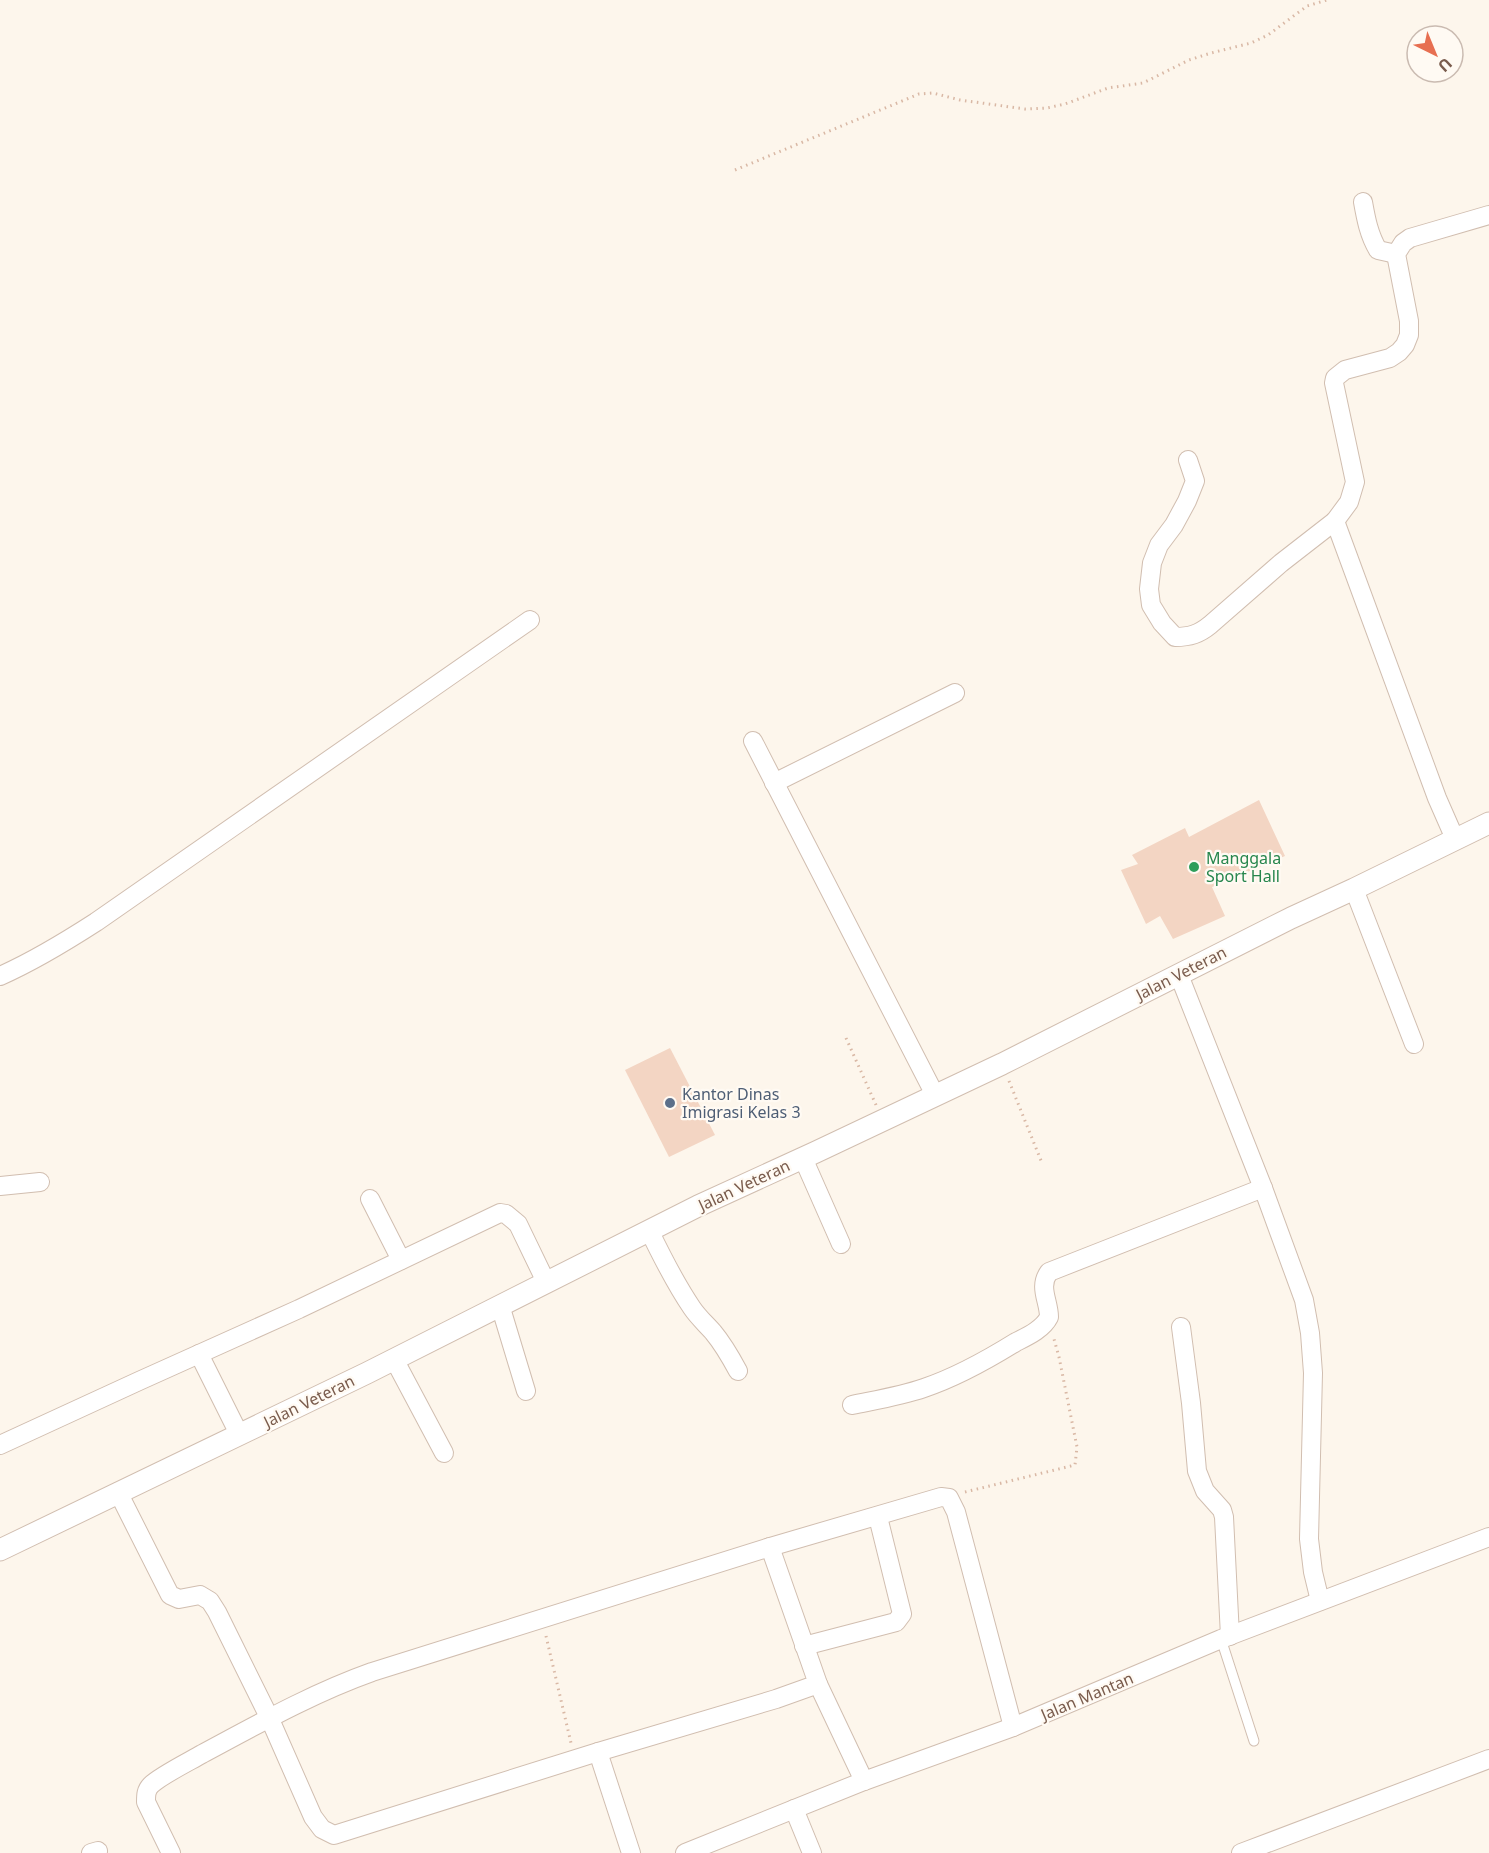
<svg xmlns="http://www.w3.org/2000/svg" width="1489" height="1853" font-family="'Noto Sans',sans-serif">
<rect width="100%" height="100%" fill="#fdf6ec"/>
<g fill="#f3d5c3">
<polygon points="1259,800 1285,856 1212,887 1225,916 1173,939 1160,916 1146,924 1121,870 1138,864 1132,855 1185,828 1189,837"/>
<polygon points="670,1048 715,1135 669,1157 625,1070"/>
</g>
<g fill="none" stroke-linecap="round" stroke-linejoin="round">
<defs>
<polyline id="service" points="1221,1639 1254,1741"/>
<g id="minor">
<path d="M1363,202C1366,219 1369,235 1378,250L1396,254"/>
<path d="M1188,460L1195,481L1187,501L1174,525L1159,545L1152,563L1149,589L1151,605L1162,623L1175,637C1190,637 1199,634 1210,625L1281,563L1335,521L1349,502L1355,482L1334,383L1335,378L1345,370L1390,358L1399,352L1405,345L1409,335V321L1396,254L1403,243L1410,238L1489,215"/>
<polyline points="1335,521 1437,798 1455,839"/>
<polyline points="753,741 935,1095"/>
<polyline points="774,783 955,693"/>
<polyline points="1354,889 1414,1044"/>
<polyline points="1179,975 1263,1188 1304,1300 1310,1333 1313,1373 1309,1539 1313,1572 1320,1601"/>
<path d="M0,976C34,961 65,942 96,922L530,620"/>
<polyline points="803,1158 841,1244"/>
<polyline points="0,1186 40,1182"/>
<polyline points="370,1199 401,1260"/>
<path d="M649,1230C662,1257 675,1283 692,1308C698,1317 706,1324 713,1332C723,1344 731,1358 738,1371"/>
<polyline points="500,1305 526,1391"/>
<polyline points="1181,1327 1191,1403 1197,1471 1205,1491 1222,1510 1224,1517 1230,1636"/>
<polyline points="199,1354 239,1434"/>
<polyline points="394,1359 444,1453"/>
<path d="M852,1405C876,1400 901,1396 924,1388C957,1377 987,1360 1016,1342C1028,1336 1043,1329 1049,1317C1049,1301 1038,1287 1049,1272L1263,1188"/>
<polyline points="0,1445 139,1381 299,1309 500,1213 506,1214 518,1224 546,1282"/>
<polyline points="118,1492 170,1595 179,1599 200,1595 210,1601 217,1612 269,1717 313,1817 322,1829 334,1835 598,1752 776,1699 818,1684 770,1547"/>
<polyline points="804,1646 896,1622 902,1614 878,1517"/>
<polyline points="818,1684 864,1781"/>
<polyline points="598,1752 631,1853"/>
<polyline points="794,1809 812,1853"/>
<polyline points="91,1853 98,1851"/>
<path d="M171,1853L146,1802C146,1795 146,1790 151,1785C160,1776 190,1761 202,1754C258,1724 313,1693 372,1672L770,1547L941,1497L949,1498L956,1512L1013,1727"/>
<polyline points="685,1853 864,1781 1013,1727 1221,1639 1489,1537"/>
<polyline points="1241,1853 1489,1759"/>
</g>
<polyline id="tertiary" points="0,1550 367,1373 698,1206 816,1152 1002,1064 1291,918 1354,889 1489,823"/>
</defs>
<use href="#service" stroke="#d1beb0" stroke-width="11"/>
<use href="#minor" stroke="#d1beb0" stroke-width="20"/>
<use href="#tertiary" stroke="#d1beb0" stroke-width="23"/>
<g stroke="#d9b8a5" stroke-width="3" stroke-dasharray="1.5 4.5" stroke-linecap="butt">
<polyline points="735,170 919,94 933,93 960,100 1025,109 1047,108 1065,104 1108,88 1143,83 1189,60 1211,53 1251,43 1268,35 1307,6 1327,0"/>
<polyline points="846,1038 876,1105"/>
<polyline points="1009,1081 1042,1163"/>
<polyline points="965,1492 1075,1465 1077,1447 1059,1357 1054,1339"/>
<polyline points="546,1636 571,1743"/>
</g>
<use href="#service" stroke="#fff" stroke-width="9"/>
<use href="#minor" stroke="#fff" stroke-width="18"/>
<use href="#tertiary" stroke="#fff" stroke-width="21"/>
</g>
<circle fill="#2e9e5b" stroke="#fffaf3" stroke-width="2" cx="1194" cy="867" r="6"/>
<circle fill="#5c6f8a" stroke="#fffaf3" stroke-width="2" cx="670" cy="1103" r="6"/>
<g text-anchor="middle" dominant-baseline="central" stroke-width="4.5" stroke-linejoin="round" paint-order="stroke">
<g font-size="16" fill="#27864d" stroke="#fffaf3" text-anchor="start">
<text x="1206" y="858">Manggala<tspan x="1206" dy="18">Sport Hall</tspan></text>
</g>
<g font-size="16" fill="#7a5c4d" stroke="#fffaf3">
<text transform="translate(1181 973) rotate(-27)">Jalan Veteran</text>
<text transform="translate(744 1185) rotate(-25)">Jalan Veteran</text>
<text transform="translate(309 1401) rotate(-26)">Jalan Veteran</text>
<text transform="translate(1087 1696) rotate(-23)">Jalan Mantan</text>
</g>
<g font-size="16" fill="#4e5e75" stroke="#fffaf3" text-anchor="start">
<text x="682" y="1094">Kantor Dinas<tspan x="682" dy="18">Imigrasi Kelas 3</tspan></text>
</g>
</g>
<g transform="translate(1435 54) rotate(137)"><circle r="28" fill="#fffaf3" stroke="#cabbb1" stroke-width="1.5"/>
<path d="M0-4.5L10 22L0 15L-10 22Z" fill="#e76f51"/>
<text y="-9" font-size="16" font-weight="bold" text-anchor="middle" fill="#7a5c4d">U</text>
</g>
</svg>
